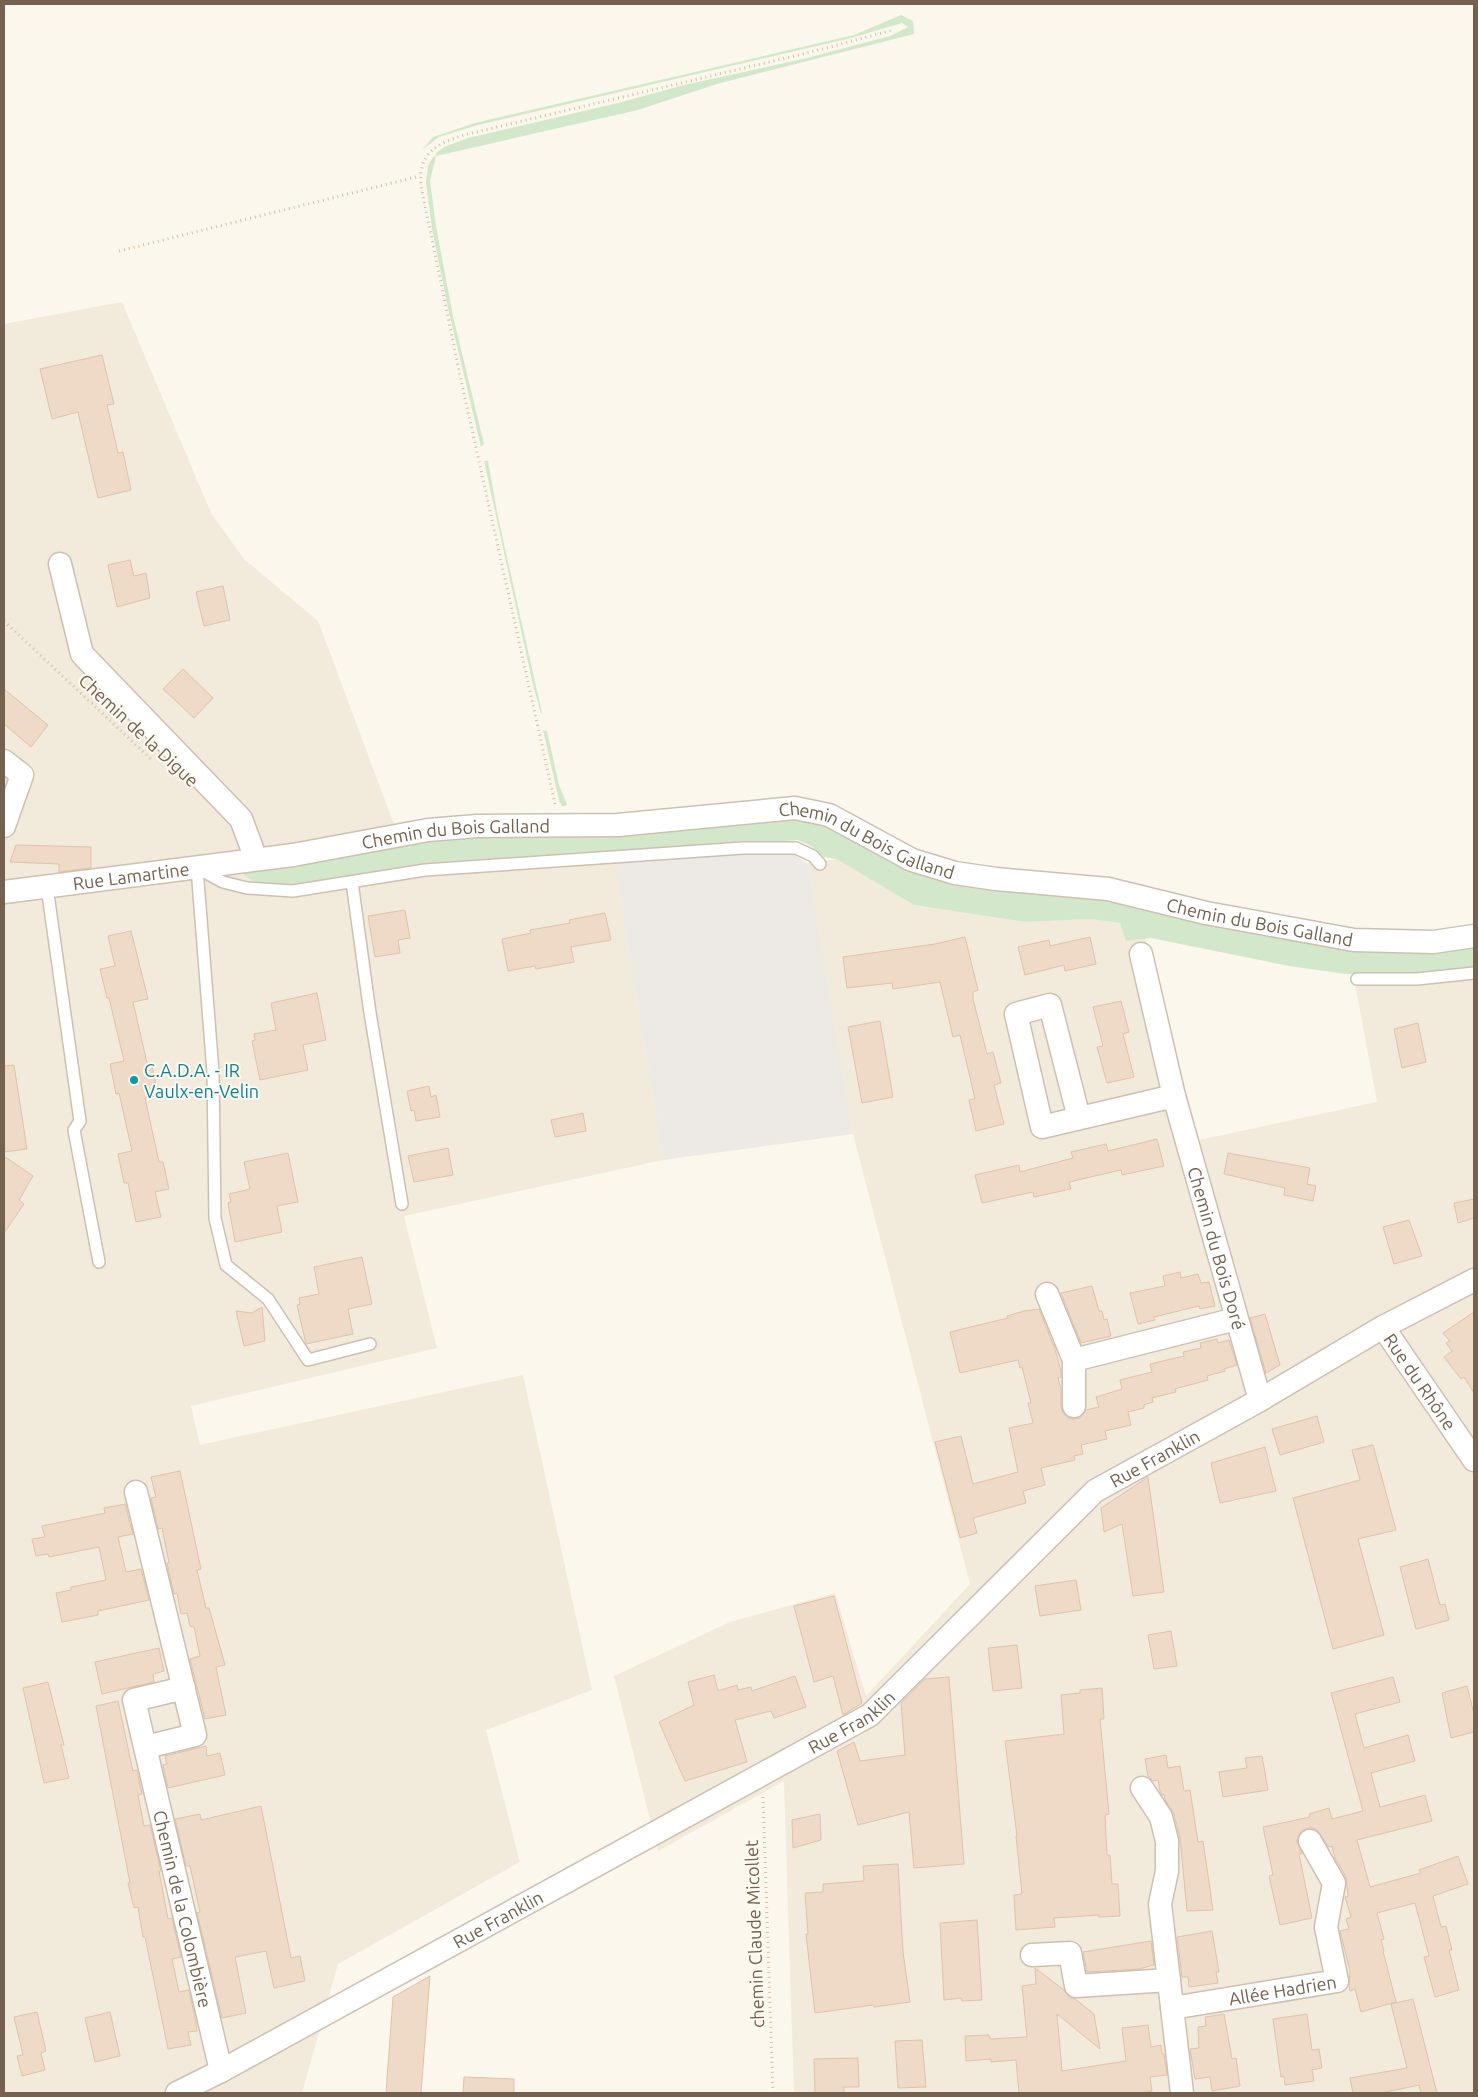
<svg xmlns="http://www.w3.org/2000/svg" width="1478" height="2097" font-family="Ubuntu,sans-serif">
<rect width="100%" height="100%" fill="#fbf7ec"/>
<g fill="#f2eadb">
<polygon points="122,302 211,513 244,559 318,621 392,819 420,875 615,863 663,1160 404,1216 437,1348 191,1406 200,1445 523,1375 592,1690 486,1730 520,1862 338,1964 302,2093 4,2093 4,324"/>
<polygon points="836,859 914,905 1025,922 1091,919 1120,923 1126,941 1145,938 1199,1140 1377,1102 1353,973 1404,974 1474,968 1474,2093 794,2093 784,1781 658,1851 614,1676 730,1622 835,1593 866,1696 970,1584 853,1134 808,864"/>
</g>
<polygon fill="#ede9e4" points="789,851 808,864 853,1134 663,1160 615,863"/>
<g fill="#d3e8cb">
<polygon points="901,15 913,21 914,34 717,84 638,110 436,156 430,181 436,226 453,316 484,444 481,447 448,308 432,229 426,182 428,166 433,157 436,156 436,153 444,147 468,138 618,103 684,85 807,58 890,36 908,27 902,23 851,38 478,125 439,137 422,150 433,137 475,123 854,35"/>
<polygon points="484,461 488,461 498,517 542,713 541,714 533,685"/>
<polygon points="543,730 547,731 559,785 567,804 565,806 562,806 559,800"/>
<path d="M805,814L885,856L1111,895L1193,916L1474,943V968L1404,974H1346L1289,966L1151,938L1126,941L1120,923L1091,919L1025,922L914,905L836,859L824,857L811,846L798,840L455,861L423,864L307,883C289,884 258,888 244,875V872L410,839Z"/>
</g>
<g fill="#eedac6" stroke="#dfc3a8">
<polygon points="102,355 114,404 107,405 118,453 123,452 131,490 98,498 78,412 52,419 40,369"/>
<polygon points="130,560 134,576 146,573 150,598 117,607 108,565"/>
<polygon points="223,586 230,620 204,626 196,592"/>
<polygon points="183,669 213,698 194,718 163,689"/>
<polygon points="4,689 48,725 31,747 4,724"/>
<polygon points="16,845 91,847 91,868 59,872 59,864 10,862"/>
<polygon points="405,910 410,938 398,940 400,953 375,957 368,916"/>
<polygon points="605,913 611,940 571,947 574,962 536,969 535,966 508,971 502,939 531,933 530,930 570,923 569,920"/>
<polygon points="131,931 148,999 133,1002 148,1067 152,1066 158,1095 145,1098 159,1162 163,1162 169,1189 155,1192 161,1217 136,1222 128,1183 124,1183 118,1154 132,1151 119,1093 116,1094 110,1064 124,1061 109,998 107,998 100,969 115,966 108,936"/>
<polygon points="965,937 978,990 973,992 973,999 987,1054 993,1052 1001,1083 994,1085 1004,1124 976,1131 969,1100 975,1099 960,1035 953,1037 940,982 893,989 892,983 847,988 843,957 935,944"/>
<polygon points="1090,937 1096,964 1065,971 1064,965 1025,975 1018,947 1049,940 1050,946"/>
<polygon points="317,993 326,1040 303,1045 308,1070 260,1080 252,1041 255,1040 254,1034 276,1030 271,1003"/>
<polygon points="1121,1001 1129,1032 1123,1034 1134,1077 1107,1083 1097,1047 1103,1046 1093,1007"/>
<polygon points="880,1021 893,1097 862,1103 848,1027"/>
<polygon points="1418,1023 1426,1062 1402,1068 1394,1029"/>
<polygon points="14,1065 27,1149 4,1152 4,1066"/>
<polygon points="429,1086 431,1097 436,1095 440,1117 416,1121 414,1110 411,1111 407,1091"/>
<polygon points="583,1113 586,1131 555,1137 551,1120"/>
<polygon points="1157,1139 1164,1166 1122,1175 1121,1170 1069,1182 1071,1189 1034,1197 1033,1192 982,1203 975,1175 1019,1165 1020,1172 1073,1158 1071,1152 1106,1144 1108,1151"/>
<polygon points="448,1148 453,1175 414,1182 408,1156"/>
<polygon points="288,1153 298,1202 277,1206 282,1232 235,1242 228,1203 231,1202 229,1194 250,1189 244,1162"/>
<polygon points="1228,1153 1310,1168 1307,1184 1316,1186 1313,1201 1284,1195 1285,1188 1224,1174"/>
<polygon points="4,1156 33,1176 19,1200 24,1204 4,1233"/>
<polygon points="1474,1199 1474,1218 1458,1223 1454,1203"/>
<polygon points="1409,1220 1422,1256 1394,1264 1383,1227"/>
<polygon points="362,1257 372,1304 348,1309 353,1334 306,1344 297,1305 300,1304 299,1298 319,1294 314,1267"/>
<polygon points="1180,1272 1181,1278 1198,1274 1201,1283 1209,1282 1215,1306 1200,1309 1199,1306 1154,1317 1155,1320 1138,1324 1130,1293 1165,1286 1163,1276"/>
<polygon points="1092,1286 1099,1311 1102,1311 1104,1320 1107,1319 1111,1336 1081,1343 1061,1293"/>
<polygon points="262,1307 265,1341 244,1346 236,1311 252,1313"/>
<polygon points="1039,1309 1055,1349 1061,1371 1061,1377 1058,1378 1061,1389 1061,1406 1063,1413 1068,1418 1074,1419 1080,1418 1086,1410 1099,1407 1096,1397 1122,1389 1120,1380 1152,1372 1150,1364 1184,1356 1183,1352 1201,1348 1200,1343 1217,1339 1218,1343 1229,1340 1237,1365 1224,1369 1225,1371 1207,1376 1208,1380 1175,1389 1176,1392 1152,1398 1153,1402 1144,1405 1144,1408 1128,1412 1131,1425 1105,1431 1107,1439 1081,1445 1083,1454 1074,1456 1075,1460 1041,1468 1045,1485 1023,1491 1026,1503 973,1518 977,1533 960,1538 935,1442 961,1436 973,1484 1018,1472 1009,1428 1033,1423 1028,1403 1031,1403 1022,1367 1020,1368 1018,1360 960,1373 950,1332 1008,1318 1007,1316 1024,1311"/>
<polygon points="1474,1312 1474,1393 1464,1377 1461,1379 1444,1357 1452,1351 1446,1343 1450,1341 1443,1333"/>
<polygon points="1265,1314 1280,1365 1266,1373 1250,1318"/>
<polygon points="1317,1416 1324,1442 1280,1455 1272,1429"/>
<polygon points="1373,1445 1396,1530 1358,1539 1384,1635 1333,1649 1293,1498 1360,1480 1352,1450"/>
<polygon points="1265,1447 1276,1491 1220,1503 1211,1463"/>
<polygon points="180,1471 201,1569 197,1570 206,1608 209,1608 225,1665 216,1667 226,1715 205,1719 190,1659 200,1656 194,1627 190,1626 187,1613 181,1614 177,1593 174,1594 167,1563 169,1563 162,1528 158,1529 151,1498 156,1497 151,1477"/>
<polygon points="1148,1477 1164,1592 1133,1596 1122,1524 1104,1532 1101,1508"/>
<polygon points="125,1504 133,1534 118,1537 126,1572 141,1569 149,1600 98,1611 98,1615 62,1622 56,1593 71,1590 71,1587 106,1580 99,1547 49,1557 48,1554 36,1556 32,1539 45,1537 42,1526 105,1513 104,1508"/>
<polygon points="1428,1559 1440,1605 1445,1604 1449,1620 1416,1629 1400,1567"/>
<polygon points="1076,1580 1081,1610 1040,1616 1035,1586"/>
<polygon points="834,1596 862,1703 843,1715 833,1676 814,1682 794,1606"/>
<polygon points="1171,1631 1177,1666 1154,1669 1148,1635"/>
<polygon points="1017,1645 1022,1688 993,1691 988,1648"/>
<polygon points="159,1648 164,1671 153,1674 154,1682 102,1694 95,1662"/>
<polygon points="714,1675 718,1691 737,1685 738,1690 751,1687 752,1691 795,1676 806,1707 774,1718 771,1711 735,1720 747,1762 685,1781 659,1722 694,1705 688,1682"/>
<polygon points="949,1677 964,1864 914,1868 909,1812 858,1825 837,1751 854,1742 860,1761 905,1755 901,1703 925,1679"/>
<polygon points="1393,1677 1400,1702 1355,1714 1364,1748 1408,1735 1415,1761 1371,1773 1380,1807 1425,1795 1432,1821 1357,1840 1370,1887 1421,1873 1419,1870 1458,1856 1468,1884 1433,1896 1441,1927 1446,1926 1452,1950 1449,1950 1459,1990 1435,1997 1424,1957 1429,1956 1415,1903 1377,1913 1384,1939 1381,1940 1384,1951 1383,1951 1396,2002 1361,2012 1355,1989 1350,1991 1349,1986 1350,1971 1340,1931 1349,1929 1346,1919 1351,1917 1345,1897 1348,1896 1346,1877 1335,1858 1332,1846 1329,1847 1316,1829 1310,1828 1303,1830 1299,1834 1297,1841 1302,1854 1299,1854 1312,1918 1280,1925 1269,1876 1273,1875 1263,1827 1310,1817 1309,1814 1329,1808 1332,1819 1363,1811 1331,1693"/>
<polygon points="48,1682 64,1745 61,1745 69,1778 44,1783 23,1688"/>
<polygon points="1467,1686 1474,1714 1474,1732 1451,1738 1442,1693"/>
<polygon points="1102,1688 1104,1719 1100,1719 1109,1814 1105,1815 1107,1855 1110,1855 1112,1884 1118,1884 1120,1916 1099,1917 1099,1915 1054,1918 1055,1927 1016,1930 1014,1895 1022,1894 1016,1836 1017,1836 1005,1741 1064,1734 1061,1695 1080,1693 1080,1690"/>
<polygon points="118,1701 133,1771 137,1770 142,1794 138,1795 144,1826 150,1825 161,1871 159,1871 168,1919 172,1918 181,1957 172,1959 179,1992 189,1990 196,2023 197,2031 188,2032 191,2045 168,2049 145,1937 143,1937 138,1907 134,1908 128,1883 130,1883 96,1706"/>
<polygon points="206,1746 207,1756 220,1753 225,1775 168,1788 163,1765 167,1764 165,1756"/>
<polygon points="1166,1755 1168,1768 1180,1766 1184,1791 1190,1790 1198,1842 1203,1841 1213,1910 1187,1911 1180,1838 1174,1814 1165,1800 1164,1794 1162,1795 1160,1791 1158,1780 1153,1781 1148,1776 1145,1759"/>
<polygon points="1262,1756 1268,1790 1223,1797 1219,1772 1247,1768 1245,1758"/>
<polygon points="261,1806 291,1958 300,1956 305,1981 274,1988 266,1951 235,1957 246,2013 222,2018 197,1913 200,1912 190,1866 186,1866 175,1819 200,1814 201,1820"/>
<polygon points="820,1814 821,1840 793,1848 792,1820"/>
<polygon points="898,1864 903,1952 910,2002 874,2007 873,2005 815,2013 806,1934 808,1934 805,1893 823,1892 823,1884 864,1881 863,1866"/>
<polygon points="977,1920 982,2000 962,2001 961,1998 944,2000 940,1923"/>
<polygon points="1212,1931 1219,1972 1216,1972 1218,1983 1189,1987 1188,1977 1182,1977 1177,1937"/>
<polygon points="1151,1941 1154,1965 1139,1969 1087,1972 1083,1952"/>
<polygon points="1035,1968 1064,1990 1070,1998 1075,1999 1094,2014 1100,2049 1057,2014 1062,2071 1126,2061 1122,2028 1148,2025 1151,2047 1161,2045 1162,2054 1164,2054 1167,2075 1150,2077 1152,2091 1140,2093 1019,2093 1016,2060 991,2062 991,2059 966,2061 965,2036 989,2035 990,2039 1027,2037 1022,1986 1036,1984"/>
<polygon points="430,1976 421,2093 386,2093 393,1997"/>
<polygon points="1413,1999 1437,2093 1421,2093 1419,2085 1381,2093 1353,2093 1350,2078 1407,2068 1391,2004"/>
<polygon points="37,2012 46,2051 41,2053 45,2070 22,2076 17,2056 23,2055 14,2017"/>
<polygon points="110,2012 120,2056 95,2062 85,2018"/>
<polygon points="1224,2014 1232,2059 1236,2058 1240,2086 1212,2091 1210,2077 1195,2079 1190,2049 1199,2048 1198,2027 1206,2026 1205,2017"/>
<polygon points="1307,2014 1312,2050 1319,2049 1322,2068 1312,2070 1314,2081 1285,2085 1284,2076 1281,2077 1273,2019"/>
<polygon points="922,2040 926,2087 898,2088 895,2041"/>
<polygon points="858,2058 859,2087 844,2087 844,2093 815,2093 814,2059"/>
<polygon points="464,2077 514,2079 514,2093 463,2093"/>
</g>
<g fill="none" stroke-linecap="round" stroke-linejoin="round">
<defs>
<g id="service">
<polyline points="197,868 213,1072 215,1218 226,1265 268,1299 308,1360 370,1344"/>
<polyline points="199,869 223,882 247,888 293,891 425,870 743,848 796,848 813,856 820,864"/>
<polyline points="352,882 370,1013 402,1204"/>
<polyline points="47,887 80,1121 74,1130 99,1262"/>
<polyline points="1357,979 1417,979 1474,973"/>
</g>
<g id="minor">
<polyline points="60,564 82,654 241,819 256,859"/>
<polyline points="4,761 22,775 4,826"/>
<path id="s1" d="M4,892L293,855L428,830L477,826L618,825L795,808L829,815L912,860L955,873L996,879L1108,889L1206,913L1354,940L1433,942L1474,936"/>
<path id="s2" d="M1141,954L1174,1096L1260,1400"/>
<polyline points="1079,1118 1050,1005 1016,1014 1042,1127 1174,1096"/>
<polyline points="1047,1294 1074,1360 1074,1406"/>
<path id="s3" d="M1383,1327L1474,1460"/>
<polyline points="1074,1360 1236,1319"/>
<polyline points="136,1492 195,1735 146,1747"/>
<path id="s4" d="M184,1688L134,1700L221,2071"/>
<polyline points="1142,1788 1161,1817 1167,1841 1167,1871 1160,1904 1182,2093"/>
<polyline points="1032,1955 1070,1953 1076,1986 1169,1980"/>
<path id="s5" d="M1172,2008L1337,1981L1326,1927L1334,1883L1310,1841"/>
<path id="s6" d="M177,2093L221,2071L870,1715L1095,1491L1260,1400L1383,1327L1474,1280"/>
</g>
</defs>
<use href="#service" stroke="#cdc0b2" stroke-width="14"/>
<use href="#minor" stroke="#cdc0b2" stroke-width="25"/>
<g stroke="#d3bea9" stroke-width="3" stroke-dasharray="1 4" stroke-linecap="butt">
<polyline points="119,251 420,176"/>
<polyline points="4,621 153,761"/>
<path d="M555,804L461,380L421,186C418,153 436,144 464,135L815,51L893,30"/>
<polyline points="763,1797 773,2093"/>
</g>
<use href="#service" stroke="#fff" stroke-width="11"/>
<use href="#minor" stroke="#fff" stroke-width="22"/>
</g>
<circle fill="#0f9aa8" stroke="#fefaf2" stroke-width="2" cx="134" cy="1080" r="5"/>
<g text-anchor="middle" dominant-baseline="central" stroke-width="4" stroke-linejoin="round" paint-order="stroke">
<g font-size="18" fill="#746150" stroke="#fefaf2">
<text transform="translate(139 730) rotate(43)">Chemin de la Digue</text>
<text stroke="none"><textPath href="#s1" startOffset="456">Chemin du Bois Galland</textPath></text>
<text stroke="none"><textPath href="#s1" startOffset="875">Chemin du Bois Galland</textPath></text>
<text stroke="none"><textPath href="#s1" startOffset="128">Rue Lamartine</textPath></text>
<text stroke="none"><textPath href="#s1" startOffset="1280">Chemin du Bois Galland</textPath></text>
<text stroke="none"><textPath href="#s2" startOffset="304">Chemin du Bois Doré</textPath></text>
<text stroke="none"><textPath href="#s3" startOffset="66">Rue du Rhône</textPath></text>
<text stroke="none"><textPath href="#s6" startOffset="1175">Rue Franklin</textPath></text>
<text stroke="none"><textPath href="#s6" startOffset="770">Rue Franklin</textPath></text>
<text stroke="none"><textPath href="#s4" startOffset="266">Chemin de la Colombière</textPath></text>
<text stroke="none"><textPath href="#s6" startOffset="365">Rue Franklin</textPath></text>
<text transform="translate(754 1934) rotate(-92)">chemin Claude Micollet</text>
<text stroke="none"><textPath href="#s5" startOffset="112">Allée Hadrien</textPath></text>
</g>
<g font-size="18" fill="#0d838f" stroke="#fefaf2" text-anchor="start">
<text x="144" y="1070">C.A.D.A. - IR<tspan x="144" dy="21">Vaulx-en-Velin</tspan></text>
</g>
</g>
<rect width="1478" height="2097" fill="none" stroke="#746150" stroke-width="10"/>
</svg>
